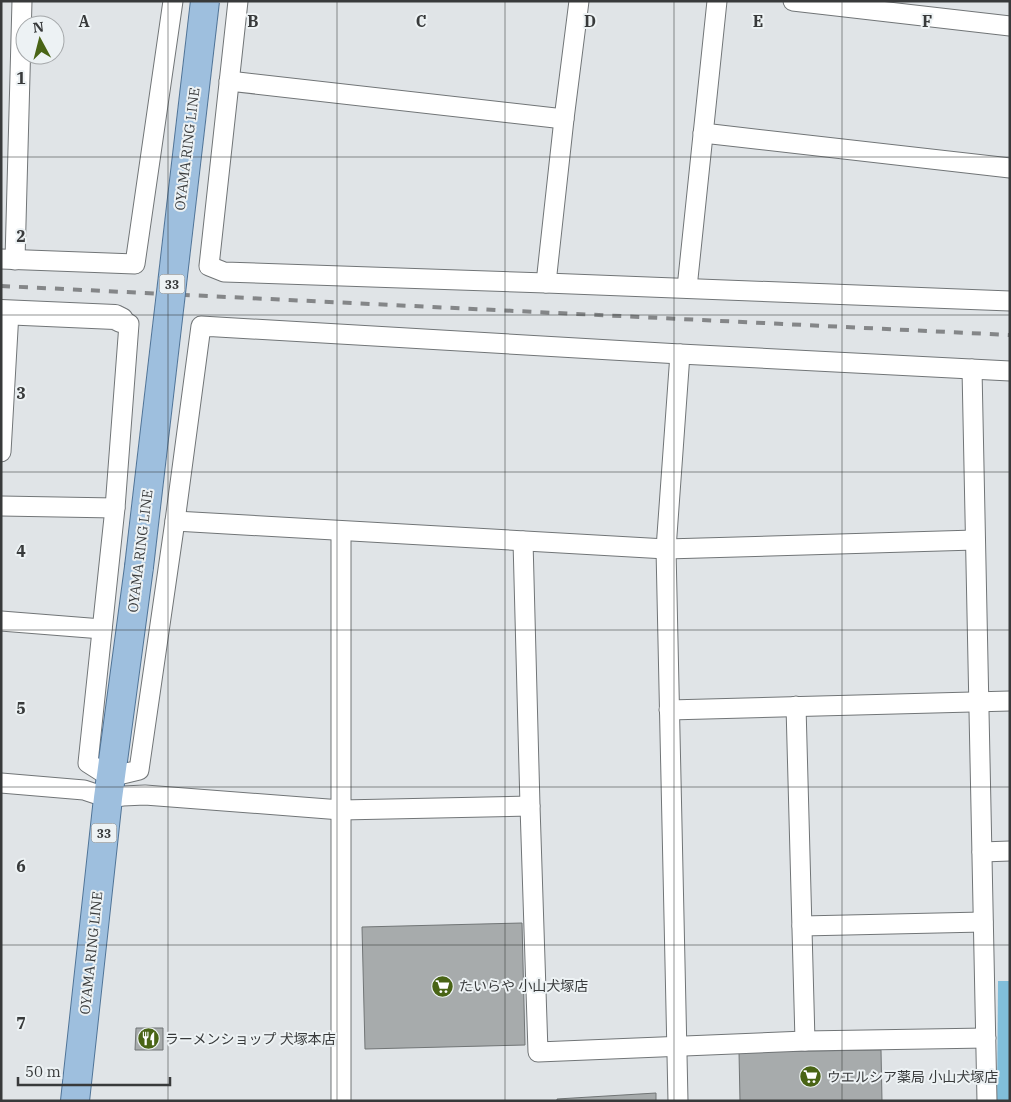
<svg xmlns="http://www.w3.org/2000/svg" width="1011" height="1102" font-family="'IBM Plex Serif','Noto Sans JP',serif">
<rect width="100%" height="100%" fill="#e0e4e7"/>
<polygon fill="#81beda" points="998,981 1010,981 1010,1101 997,1101"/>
<g fill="#a7abac" stroke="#717576">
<polygon points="522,923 525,1045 365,1049 362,927"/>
<polygon points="136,1028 163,1028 163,1050 135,1050"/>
<polygon points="881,1050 882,1101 740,1101 739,1052"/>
<polygon points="656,1093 656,1101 557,1101 557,1099"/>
</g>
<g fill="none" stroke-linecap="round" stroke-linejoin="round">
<defs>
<g id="minor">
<polyline points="238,1 209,266 224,272 546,283 1010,301"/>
<polyline points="793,1 1010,26"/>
<polyline points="229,81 564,119"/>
<polyline points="703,133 1010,168"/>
<polyline points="1,259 135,264 173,1"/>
<polyline points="15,260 22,1"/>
<polyline points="546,283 564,119 579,1"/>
<polyline points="687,288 717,1"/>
<polyline points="121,320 129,324 115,508 88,763 110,777 139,770 175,521 201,326 680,354 1010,371"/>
<polyline points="972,369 987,1101"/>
<polyline points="1,452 9,312"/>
<polyline points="1,506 115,508"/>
<polyline points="175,521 666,549 975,540"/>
<polyline points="341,531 341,1101"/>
<polyline points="523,541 530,806 538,1052 805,1041 986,1038"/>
<polyline points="1,621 102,629"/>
<polyline points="796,706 805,1041"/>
<polyline points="669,710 1010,701"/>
<polyline points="1,783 84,790 108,798 123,796 145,795 341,810 530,806"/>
<polyline points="982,852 1010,851"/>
<polyline points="802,926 983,922"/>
<polyline points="678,1101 666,549 680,354"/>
</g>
<polyline id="tertiary" points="1,312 115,317 121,320"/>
<polyline id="primary" points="75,1101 108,798 139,567"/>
</defs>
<use href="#minor" stroke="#717577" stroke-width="21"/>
<use href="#tertiary" stroke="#717577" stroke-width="26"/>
<use href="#primary" stroke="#507497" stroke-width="30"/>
<use href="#minor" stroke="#fff" stroke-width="19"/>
<use href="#tertiary" stroke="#fff" stroke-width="24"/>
<use href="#primary" stroke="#9ebfde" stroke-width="28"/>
<polyline stroke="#848688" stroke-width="4" stroke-dasharray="9 9" stroke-linecap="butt" points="1,286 1010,335"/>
<defs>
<polyline id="primary-bridge" points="139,567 205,1"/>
</defs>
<use href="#primary-bridge" stroke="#507497" stroke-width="30" stroke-linecap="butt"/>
<use href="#primary-bridge" stroke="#9ebfde" stroke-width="28"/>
</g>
<path fill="none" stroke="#383a3b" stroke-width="1" stroke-opacity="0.55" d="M168,1V1101M337,1V1101M505,1V1101M674,1V1101M842,1V1101M1,157H1010M1,315H1010M1,472H1010M1,630H1010M1,787H1010M1,945H1010"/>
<defs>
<symbol id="supermarket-disc" viewBox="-11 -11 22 22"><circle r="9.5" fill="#496415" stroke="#edf2f4"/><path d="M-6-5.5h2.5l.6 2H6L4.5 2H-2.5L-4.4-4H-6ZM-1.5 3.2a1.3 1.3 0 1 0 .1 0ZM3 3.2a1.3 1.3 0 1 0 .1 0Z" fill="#fff"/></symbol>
<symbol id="restaurant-disc" viewBox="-11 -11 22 22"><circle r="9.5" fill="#496415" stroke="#edf2f4"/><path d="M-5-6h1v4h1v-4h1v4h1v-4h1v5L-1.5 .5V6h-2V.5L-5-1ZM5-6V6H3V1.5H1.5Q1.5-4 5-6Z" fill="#fff"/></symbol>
</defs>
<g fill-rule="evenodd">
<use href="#supermarket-disc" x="430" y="974" width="25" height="25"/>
<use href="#restaurant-disc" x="136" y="1026" width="25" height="25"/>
<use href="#supermarket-disc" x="798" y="1064" width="25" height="25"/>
</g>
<g text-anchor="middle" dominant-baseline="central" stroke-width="4" stroke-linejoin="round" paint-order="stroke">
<g fill="#edf2f4" stroke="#6e7172" stroke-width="1">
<rect x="159.5" y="274.5" width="25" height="19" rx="4"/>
<rect x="91.5" y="823.5" width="25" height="19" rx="4"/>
</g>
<g font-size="12" font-weight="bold" fill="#383a3b">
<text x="172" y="284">33</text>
<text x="104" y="833">33</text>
</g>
<g font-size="14" fill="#383a3b" stroke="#edf2f4">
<text transform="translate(187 149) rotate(-83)">OYAMA RING LINE</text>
<text transform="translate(140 551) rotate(-83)">OYAMA RING LINE</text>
<text transform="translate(91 953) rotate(-84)">OYAMA RING LINE</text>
</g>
<g font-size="14" fill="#383a3b" stroke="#edf2f4" text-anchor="start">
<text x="459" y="986">たいらや 小山犬塚店</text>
<text x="165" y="1039">ラーメンショップ 犬塚本店</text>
<text x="827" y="1077">ウエルシア薬局 小山犬塚店</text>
</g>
</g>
<g font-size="16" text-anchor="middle" font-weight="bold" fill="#383a3b" stroke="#edf2f4" stroke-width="4" stroke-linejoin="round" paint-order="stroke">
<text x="84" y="27">A</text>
<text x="253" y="27">B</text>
<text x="421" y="27">C</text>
<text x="590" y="27">D</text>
<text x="758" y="27">E</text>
<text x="927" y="27">F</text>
<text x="21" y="84">1</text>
<text x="21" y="242">2</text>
<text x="21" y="399">3</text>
<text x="21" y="557">4</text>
<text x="21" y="714">5</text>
<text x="21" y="872">6</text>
<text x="21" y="1029">7</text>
</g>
<rect width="1011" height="1102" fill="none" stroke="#383a3b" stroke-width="5"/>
<g transform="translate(40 40) rotate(353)"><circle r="24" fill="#edf2f4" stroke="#a5a8aa"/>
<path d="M0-4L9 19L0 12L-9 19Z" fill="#496415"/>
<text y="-8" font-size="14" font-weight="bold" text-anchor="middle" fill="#383a3b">N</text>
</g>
<path d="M18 1077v8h152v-8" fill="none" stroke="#383a3b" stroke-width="2.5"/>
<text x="25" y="1077" font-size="15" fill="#383a3b" stroke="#edf2f4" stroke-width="4" paint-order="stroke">50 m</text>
</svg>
